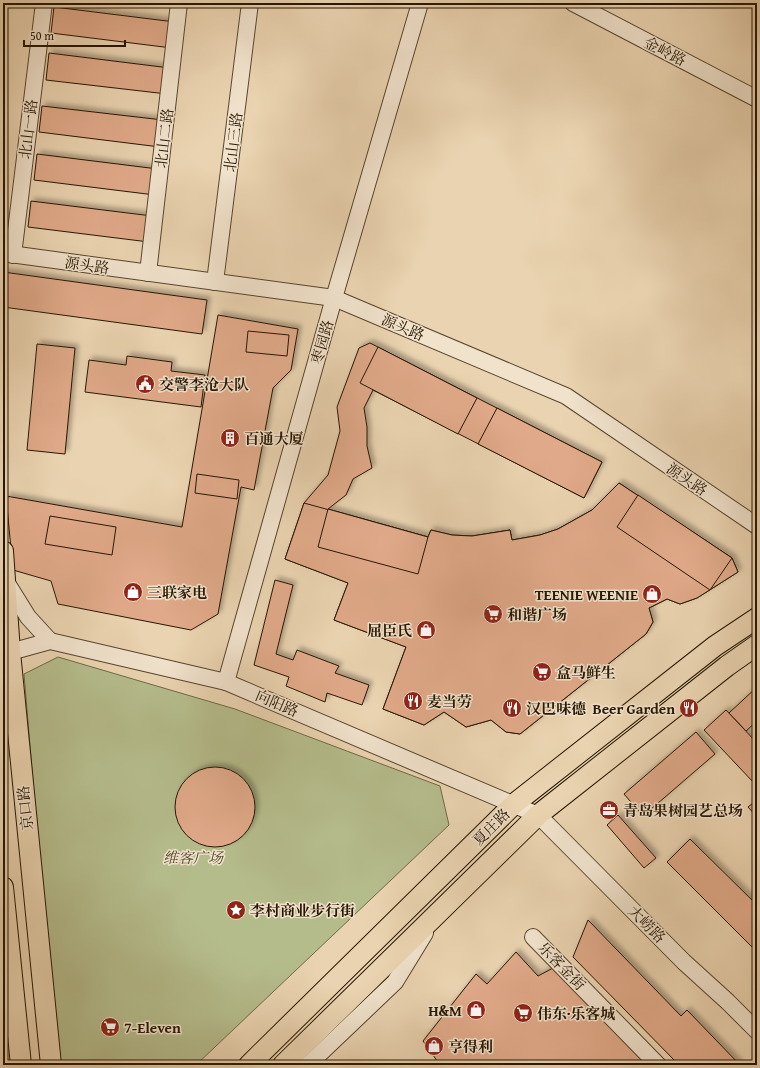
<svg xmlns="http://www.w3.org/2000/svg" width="760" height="1068" font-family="'Gentium Book Plus','Noto Serif SC',serif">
<defs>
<filter id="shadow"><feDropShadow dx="3.5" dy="-3.5" stdDeviation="2" flood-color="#0004"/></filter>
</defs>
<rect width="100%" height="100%" fill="#ead3b0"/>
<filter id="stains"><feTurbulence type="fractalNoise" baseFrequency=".005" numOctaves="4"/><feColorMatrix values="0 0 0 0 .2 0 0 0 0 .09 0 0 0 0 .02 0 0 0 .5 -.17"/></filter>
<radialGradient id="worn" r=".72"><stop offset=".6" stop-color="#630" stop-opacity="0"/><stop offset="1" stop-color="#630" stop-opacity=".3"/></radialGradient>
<polygon fill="#b5bc8c" stroke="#6e6946" points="58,657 235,709 440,786 449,825 196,1065 57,1065 24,674"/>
<g fill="#e0a989" stroke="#261601" filter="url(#shadow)">
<polygon points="54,7 175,22 172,48 51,33"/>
<polygon points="49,53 170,68 167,94 46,80"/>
<polygon points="42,106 163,120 160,147 39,132"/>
<polygon points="37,154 158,169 155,195 34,180"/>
<polygon points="31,201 152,216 149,242 28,227"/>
<polygon points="3,272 207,300 202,334 3,307"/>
<polygon points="218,315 298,329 291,370 273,388 254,490 241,487 218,614 191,630 58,604 51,581 13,570 6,496 182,527"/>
<polygon points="248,331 289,335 287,356 246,352"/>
<polygon points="370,343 602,462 584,498 373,390 364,408 367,427 367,446 372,468 353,479 346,495 328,509 428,537 431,530 452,535 472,536 510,530 512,540 540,535 558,529 592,510 619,483 732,558 738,572 697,598 680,604 667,599 649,608 653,622 646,634 520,734 506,732 491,720 466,727 444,712 424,725 383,709 406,647 334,620 348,583 285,559 304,503 328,475 340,431 337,407 359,348"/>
<polygon points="37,344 75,348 65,454 27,450"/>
<polygon points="378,347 477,398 458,434 360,383"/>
<polygon points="127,356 172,362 171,371 205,375 201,407 85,392 89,360 126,365"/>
<polygon points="497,408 602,462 584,498 478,444"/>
<polygon points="197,474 239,480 237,499 195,493"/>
<polygon points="619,483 732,558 738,572 697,598 680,604 667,599 649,608 653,622 646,634 520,734 506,732 491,720 466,727 444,712 424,725 383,709 406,647 334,620 348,583 285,559 304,503 428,537 431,530 452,535 472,536 510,530 512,540 540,535 558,529 592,510"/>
<polygon points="638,495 732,558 710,590 617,527"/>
<polygon points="328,509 428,537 418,574 318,547"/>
<polygon points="50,516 116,527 112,555 45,544"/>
<polygon points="275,580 293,585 276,654 293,660 297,650 339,666 335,673 369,685 362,705 327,693 325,702 286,686 289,677 254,665"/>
<polygon points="757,687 757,721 746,731 729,713"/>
<polygon points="726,710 757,743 757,780 754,783 704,730"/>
<polygon points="696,732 715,754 643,816 624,794"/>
<circle cx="215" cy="807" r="40"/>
<polygon points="757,800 757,817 748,807"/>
<polygon points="618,815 656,858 644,868 607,825"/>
<polygon points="690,839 757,905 757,952 667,862"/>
<polygon points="588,920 681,1016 687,1010 740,1065 679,1065 573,957"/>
<polygon points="516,952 538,976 553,968 654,1065 440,1065 423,1041 476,974 487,984"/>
</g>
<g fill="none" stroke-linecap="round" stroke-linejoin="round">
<defs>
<g id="minor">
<polyline points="573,3 757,99"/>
<polyline points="3,253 334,298 566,396 757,526"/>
<polyline points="13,255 44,3"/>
<polyline points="148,273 179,3"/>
<polyline points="215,282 250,3"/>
<polyline points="5,580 28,617 50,641"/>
<polyline points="3,654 50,641 226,682 538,815 684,962 728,1002 757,1031"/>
<polyline points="226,682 334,298 420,3"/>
<polyline points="533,937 658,1065"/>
<polyline points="305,1065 310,1063 395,982 425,933"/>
</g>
<g id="major">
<polyline points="3,551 10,652 51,1065"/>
<polyline points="3,887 21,1065"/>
<polyline points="249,1065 514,804 715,646 757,618"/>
<polyline points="283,1065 538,815 727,666 757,645"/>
</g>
</defs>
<use href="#minor" stroke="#57452d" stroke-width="18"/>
<use href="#major" stroke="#261601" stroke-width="22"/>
<use href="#minor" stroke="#f1e2cc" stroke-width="16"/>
<use href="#major" stroke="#ead3b0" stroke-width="20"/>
</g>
<defs>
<symbol id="civic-disc" viewBox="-11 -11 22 22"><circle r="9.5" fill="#8f2418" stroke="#f1e2cc"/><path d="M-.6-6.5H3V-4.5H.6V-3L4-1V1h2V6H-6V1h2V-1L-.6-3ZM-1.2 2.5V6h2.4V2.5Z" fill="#fff"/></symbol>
<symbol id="building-disc" viewBox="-11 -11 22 22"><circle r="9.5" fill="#8f2418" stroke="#f1e2cc"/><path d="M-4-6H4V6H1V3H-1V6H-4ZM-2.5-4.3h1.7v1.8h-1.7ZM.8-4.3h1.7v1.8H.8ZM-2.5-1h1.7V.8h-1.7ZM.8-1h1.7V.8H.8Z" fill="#fff"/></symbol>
<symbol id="shop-disc" viewBox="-11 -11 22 22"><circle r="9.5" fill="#8f2418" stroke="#f1e2cc"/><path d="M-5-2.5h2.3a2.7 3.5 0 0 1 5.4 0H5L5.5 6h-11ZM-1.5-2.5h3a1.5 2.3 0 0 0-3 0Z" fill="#fff"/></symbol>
<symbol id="supermarket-disc" viewBox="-11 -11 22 22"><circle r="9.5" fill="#8f2418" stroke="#f1e2cc"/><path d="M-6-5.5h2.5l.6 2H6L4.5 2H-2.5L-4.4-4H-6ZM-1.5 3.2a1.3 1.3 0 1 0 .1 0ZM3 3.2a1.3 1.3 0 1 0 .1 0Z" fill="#fff"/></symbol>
<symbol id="restaurant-disc" viewBox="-11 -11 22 22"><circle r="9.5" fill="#8f2418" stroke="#f1e2cc"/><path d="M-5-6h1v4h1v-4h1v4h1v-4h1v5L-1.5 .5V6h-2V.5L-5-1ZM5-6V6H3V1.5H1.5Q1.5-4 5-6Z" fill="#fff"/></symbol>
<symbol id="office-disc" viewBox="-11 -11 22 22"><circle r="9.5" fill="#8f2418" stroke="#f1e2cc"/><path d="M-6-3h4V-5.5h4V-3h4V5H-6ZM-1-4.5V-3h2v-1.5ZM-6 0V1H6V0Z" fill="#fff"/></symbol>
<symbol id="sight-disc" viewBox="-11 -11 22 22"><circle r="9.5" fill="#8f2418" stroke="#f1e2cc"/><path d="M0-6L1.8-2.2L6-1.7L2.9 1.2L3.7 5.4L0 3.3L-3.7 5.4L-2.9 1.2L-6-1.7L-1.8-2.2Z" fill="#fff"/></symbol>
</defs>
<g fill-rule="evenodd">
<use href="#civic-disc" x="134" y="373" width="22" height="22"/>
<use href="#building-disc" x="219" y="427" width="22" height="22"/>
<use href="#shop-disc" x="122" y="581" width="22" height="22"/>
<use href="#shop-disc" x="641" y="583" width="22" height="22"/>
<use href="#supermarket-disc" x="482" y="603" width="22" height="22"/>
<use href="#shop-disc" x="415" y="619" width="22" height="22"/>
<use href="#supermarket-disc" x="531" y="661" width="22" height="22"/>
<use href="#restaurant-disc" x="402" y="690" width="22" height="22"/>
<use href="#restaurant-disc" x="501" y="697" width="22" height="22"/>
<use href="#restaurant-disc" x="678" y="697" width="22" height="22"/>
<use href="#office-disc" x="598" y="799" width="22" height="22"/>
<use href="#sight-disc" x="225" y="899" width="22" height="22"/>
<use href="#shop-disc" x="465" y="999" width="22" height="22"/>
<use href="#supermarket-disc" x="512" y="1002" width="22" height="22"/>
<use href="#supermarket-disc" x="99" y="1016" width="22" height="22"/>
<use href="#shop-disc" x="423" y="1035" width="22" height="22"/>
</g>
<g text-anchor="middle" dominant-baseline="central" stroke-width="3" stroke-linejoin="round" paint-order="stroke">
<g font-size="15" fill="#261601" stroke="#f1e2cc">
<text transform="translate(665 51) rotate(27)">金岭路</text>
<text transform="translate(28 129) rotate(-83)">北山一路</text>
<text transform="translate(164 138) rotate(-83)">北山二路</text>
<text transform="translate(233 142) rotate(-83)">北山三路</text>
<text transform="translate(87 265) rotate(8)">源头路</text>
<text transform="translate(403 327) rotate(23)">源头路</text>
<text transform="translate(322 342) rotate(-74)">枣园路</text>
<text transform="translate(687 479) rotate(34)">源头路</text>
<text transform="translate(277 703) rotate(23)">向阳路</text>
<text transform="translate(25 808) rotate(-96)">京口路</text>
<text transform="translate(491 827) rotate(-45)">夏庄路</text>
<text transform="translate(647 924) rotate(45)">大崂路</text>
<text transform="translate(562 966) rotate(46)">乐客金街</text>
</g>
<g font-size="15" font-weight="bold" fill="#261601" stroke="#f1e2cc" text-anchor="start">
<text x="159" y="384">交警李沧大队</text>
<text x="244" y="438">百通大厦</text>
<text x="147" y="592">三联家电</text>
<text x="638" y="594" text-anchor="end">TEENIE WEENIE</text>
<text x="507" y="614">和谐广场</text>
<text x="412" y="630" text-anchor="end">屈臣氏</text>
<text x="556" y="672">盒马鲜生</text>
<text x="427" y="701">麦当劳</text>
<text x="526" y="708">汉巴味德</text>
<text x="675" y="708" text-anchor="end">Beer Garden</text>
<text x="623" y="810">青岛果树园艺总场</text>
<text x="250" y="910">李村商业步行街</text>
<text x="462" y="1010" text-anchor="end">H&amp;M</text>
<text x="537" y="1013">伟东·乐客城</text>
<text x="124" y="1027">7-Eleven</text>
<text x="448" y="1046">亨得利</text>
</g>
<g font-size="15" font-style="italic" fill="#51482b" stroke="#f1e2cc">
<text x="193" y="857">维客广场</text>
</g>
</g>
<rect width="760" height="1068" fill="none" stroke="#ead3b0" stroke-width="16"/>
<rect x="4" y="4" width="752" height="1060" fill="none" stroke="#261601" stroke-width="2"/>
<rect x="8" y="8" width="744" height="1052" fill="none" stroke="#261601"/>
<path d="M24 40v6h101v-6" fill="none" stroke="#261601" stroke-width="2"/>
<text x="30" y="40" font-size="12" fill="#261601" stroke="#f1e2cc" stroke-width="3" paint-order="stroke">50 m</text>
<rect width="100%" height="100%" filter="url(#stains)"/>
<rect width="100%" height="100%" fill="url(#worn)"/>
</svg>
